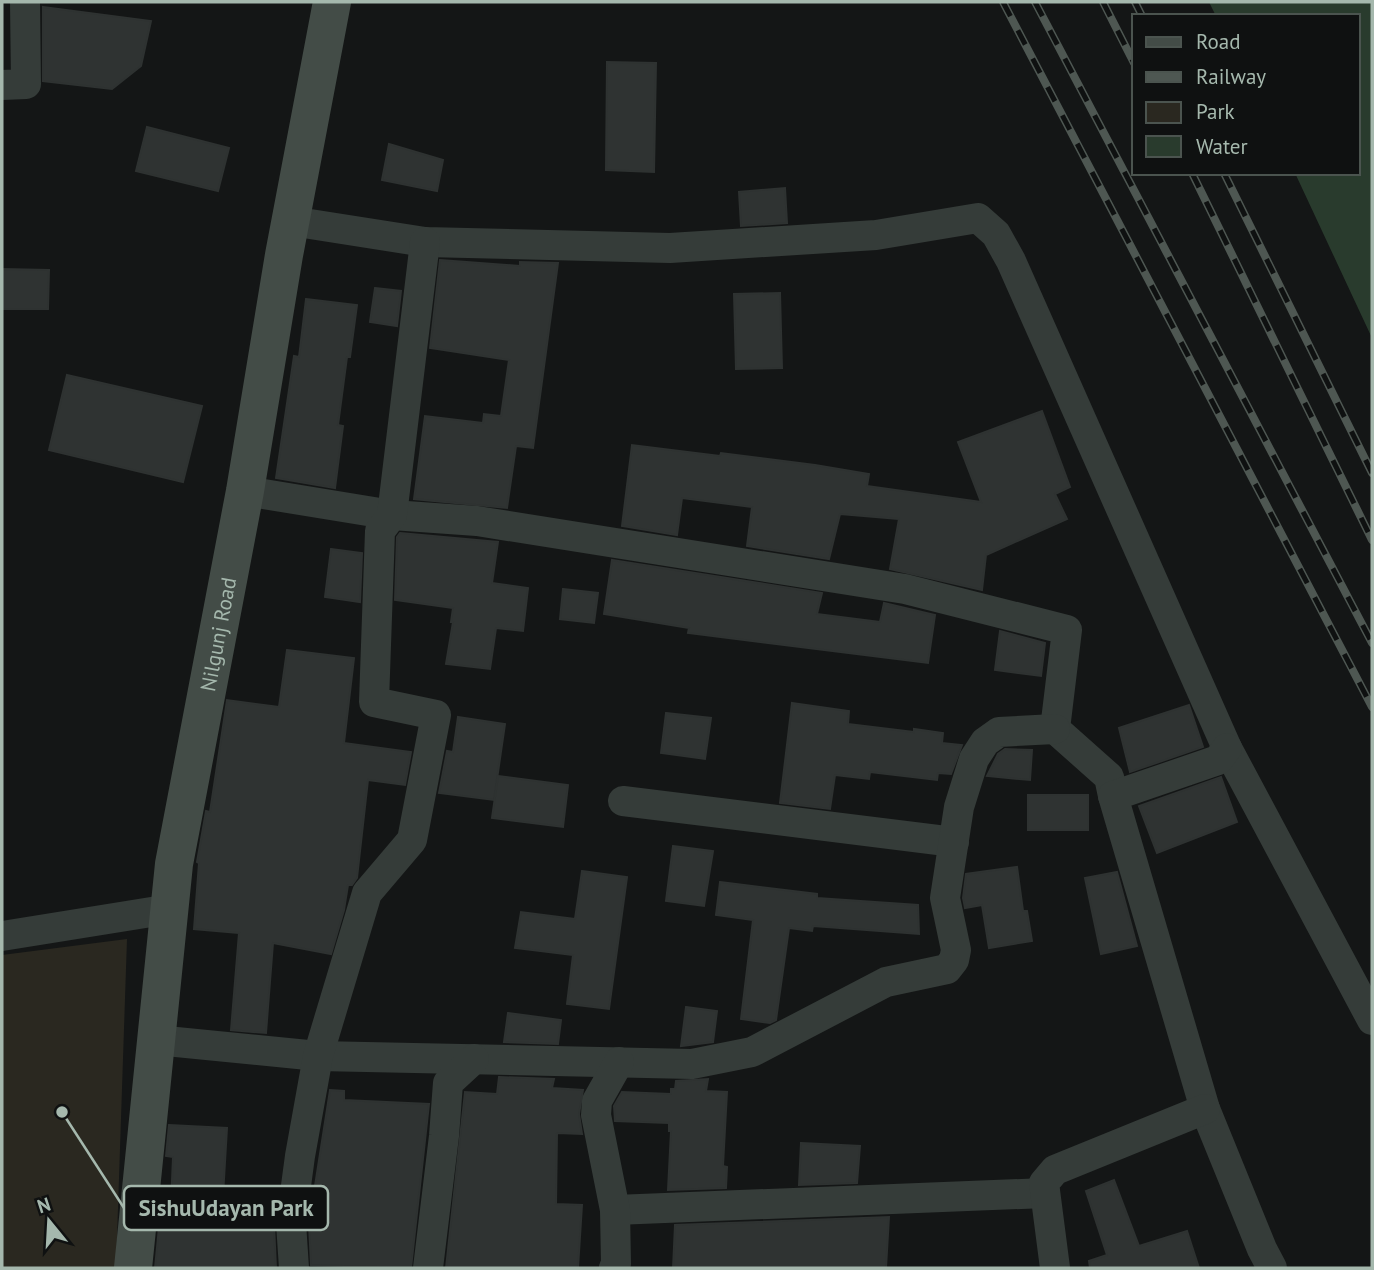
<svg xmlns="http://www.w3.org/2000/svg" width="1374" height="1270" font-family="'PT Sans',sans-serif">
<rect width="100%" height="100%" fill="#141616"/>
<polygon fill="#2a2820" points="127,939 116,1268 2,1268 2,955"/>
<polygon fill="#293b2d" points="1209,2 1372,2 1372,338 1295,173 1358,173 1358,16 1216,16"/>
<g fill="#2f3332" stroke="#2e3231" stroke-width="2">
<polygon points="43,7 151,21 141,66 112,89 43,81"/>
<polygon points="607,62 656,63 654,172 606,170"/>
<polygon points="147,127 229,148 218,191 136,171"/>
<polygon points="389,144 443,160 437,191 382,180"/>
<polygon points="785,188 787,223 741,226 739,192"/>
<polygon points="440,260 520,266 520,262 558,263 533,448 516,446 507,508 414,499 425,416 483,423 484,414 501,416 509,360 430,348"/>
<polygon points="2,269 49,270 48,309 2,309"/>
<polygon points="375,288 401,291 397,326 370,322"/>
<polygon points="780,293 782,368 736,369 734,294"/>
<polygon points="306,299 357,305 350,357 347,357 338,425 343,426 335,488 276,478 294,356 299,357"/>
<polygon points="67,375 202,406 183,482 49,450"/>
<polygon points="1042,411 1070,487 1055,494 1067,519 986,555 982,590 890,569 899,519 840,514 829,559 747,546 752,507 682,498 677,535 622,526 632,445 720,456 721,453 815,465 869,474 867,486 981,502 958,442"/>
<polygon points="400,533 498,542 492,583 528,588 523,631 496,628 490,669 446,664 453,622 451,622 453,608 395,600 397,537"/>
<polygon points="331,549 362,553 360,602 325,597"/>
<polygon points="612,560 822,593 817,614 880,622 884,603 935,615 928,663 688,633 689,628 604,614"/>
<polygon points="563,589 598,593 594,623 560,619"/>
<polygon points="1000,631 1045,643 1041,676 995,670"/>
<polygon points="287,650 354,658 344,743 411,752 405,785 368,780 357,878 352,885 348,885 344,910 331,954 273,943 266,1033 231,1030 239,933 194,929 199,863 197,862 206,811 210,812 227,700 279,707"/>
<polygon points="792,703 849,711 848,724 914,732 914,729 943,733 942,743 962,745 951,774 938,773 937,780 870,772 869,779 835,775 830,809 780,803"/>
<polygon points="1189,705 1203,747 1130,772 1119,728"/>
<polygon points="666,713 711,718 705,759 661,753"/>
<polygon points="458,717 505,724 494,800 439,793 447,751 453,752"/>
<polygon points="1005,749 1032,750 1030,780 987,776 998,754"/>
<polygon points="498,776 568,785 563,827 492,818"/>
<polygon points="1221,777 1237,822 1157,853 1139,806"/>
<rect x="1028" y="795" width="60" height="35"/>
<polygon points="673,846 713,851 704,906 666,901"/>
<polygon points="1017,867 1023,911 1027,911 1032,941 989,948 982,905 965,908 963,898 966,874"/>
<polygon points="582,871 627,877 609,1009 567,1004 573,955 515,948 521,912 575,919"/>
<polygon points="1117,872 1137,946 1101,954 1085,878"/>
<polygon points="720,882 817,894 817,898 918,905 919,934 813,926 812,931 789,928 776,1020 770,1023 741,1019 753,920 716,915"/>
<polygon points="686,1007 717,1011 713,1042 681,1046"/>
<polygon points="508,1013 561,1020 558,1044 504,1042"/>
<polygon points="499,1077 554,1079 552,1088 583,1090 579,1114 582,1134 557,1133 556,1204 582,1205 578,1268 446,1268 465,1092 497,1094"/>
<polygon points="708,1079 706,1091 727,1092 723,1166 727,1167 726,1188 668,1190 671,1131 669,1131 669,1123 615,1121 614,1106 622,1092 671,1094 671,1089 675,1089 676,1081"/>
<polygon points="330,1090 344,1091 344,1100 429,1104 411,1268 311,1265 309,1224"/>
<polygon points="169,1125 227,1128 223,1196 277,1198 274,1224 276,1268 155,1268 159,1227 170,1227 173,1157 166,1156"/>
<polygon points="801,1143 860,1146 857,1183 799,1185"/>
<polygon points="1114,1180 1139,1246 1187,1231 1199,1268 1090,1268 1089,1261 1107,1255 1086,1191"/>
<polygon points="889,1217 886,1268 673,1268 675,1225"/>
</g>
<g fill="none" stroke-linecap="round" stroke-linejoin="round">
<g stroke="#353c39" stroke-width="30">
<polyline points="2,85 26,84 25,2"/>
<polyline points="291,221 425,242 670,248 876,235 978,218 996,234 1011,261 1227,748 1372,1020"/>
<polyline points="245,491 392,515 477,521 905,589 1067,630 1055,729 1109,777 1113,796"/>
<polyline points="1227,748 1218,760 1113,796 1205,1109 1262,1249 1272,1268"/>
<polyline points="623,801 954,842"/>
<polyline points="2,936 170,909"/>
<polyline points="156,1040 318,1056 692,1064 752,1052 886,982 947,969 954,960 956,950 945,898 959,807 974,759 985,742 999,732 1055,729"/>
<polyline points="615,1210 1045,1193"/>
<polyline points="294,1268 291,1223 300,1156 318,1056 367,893 412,840 436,715 374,702 380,531 392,515 425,242"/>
<polyline points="428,1268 444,1136 448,1083 474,1059"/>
<polyline points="614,1268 616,1264 615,1210 596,1115 597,1101 619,1062"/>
<polyline points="1055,1268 1044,1183 1055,1170 1205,1109"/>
</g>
<path stroke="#434c47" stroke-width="38" id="s1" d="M133,1268L174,864L245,491L284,255L332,2"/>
<defs>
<g id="rail">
<polyline points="1003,2 1372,707"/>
<polyline points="1035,2 1372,643"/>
<polyline points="1103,2 1134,63"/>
<polyline points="1135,2 1142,16"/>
<polyline points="1192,173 1372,540"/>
<polyline points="1224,173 1372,473"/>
</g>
</defs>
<use href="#rail" stroke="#4e5752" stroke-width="8"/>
<use href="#rail" stroke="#0f1111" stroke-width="5" stroke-dasharray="16" stroke-linecap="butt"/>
</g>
<g text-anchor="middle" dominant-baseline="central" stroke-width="6" stroke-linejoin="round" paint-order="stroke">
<g font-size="21" fill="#a5b8ad" stroke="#0f1111">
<text stroke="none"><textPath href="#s1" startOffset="640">Nilgunj Road</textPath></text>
</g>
</g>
<path fill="none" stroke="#a5b8ad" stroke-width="2.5" d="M62 1112L124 1208"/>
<circle fill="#a5b8ad" stroke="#0f1111" stroke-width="2.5" cx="62" cy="1112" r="7"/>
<rect fill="#0f1111" stroke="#a5b8ad" stroke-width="2.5" x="124" y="1186" width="204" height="44" rx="7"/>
<g font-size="23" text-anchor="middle" font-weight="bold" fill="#a5b8ad">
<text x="226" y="1216">SishuUdayan Park</text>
</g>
<rect width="1374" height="1270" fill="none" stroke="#a5b8ad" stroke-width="7"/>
<rect x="1132" y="14" width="228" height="161" fill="#0f1111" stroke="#4b544f" stroke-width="2"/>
<rect x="1146" y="37" width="35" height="10" fill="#434c47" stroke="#4b544f" stroke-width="2"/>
<text x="1196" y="49" font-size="21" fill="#a5b8ad">Road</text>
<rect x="1146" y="72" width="35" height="10" fill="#4e5752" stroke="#4b544f" stroke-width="2"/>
<text x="1196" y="84" font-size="21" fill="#a5b8ad">Railway</text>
<rect x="1146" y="102" width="35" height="21" fill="#2a2820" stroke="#4b544f" stroke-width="2"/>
<text x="1196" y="119" font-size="21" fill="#a5b8ad">Park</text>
<rect x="1146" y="136" width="35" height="21" fill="#293b2d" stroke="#4b544f" stroke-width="2"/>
<text x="1196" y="154" font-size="21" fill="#a5b8ad">Water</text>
<g transform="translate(49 1221) rotate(342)" stroke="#0f1111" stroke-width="5" paint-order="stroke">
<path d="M0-5L12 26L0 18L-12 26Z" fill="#a5b8ad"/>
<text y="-10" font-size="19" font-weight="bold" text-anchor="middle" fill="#a5b8ad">N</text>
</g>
</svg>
